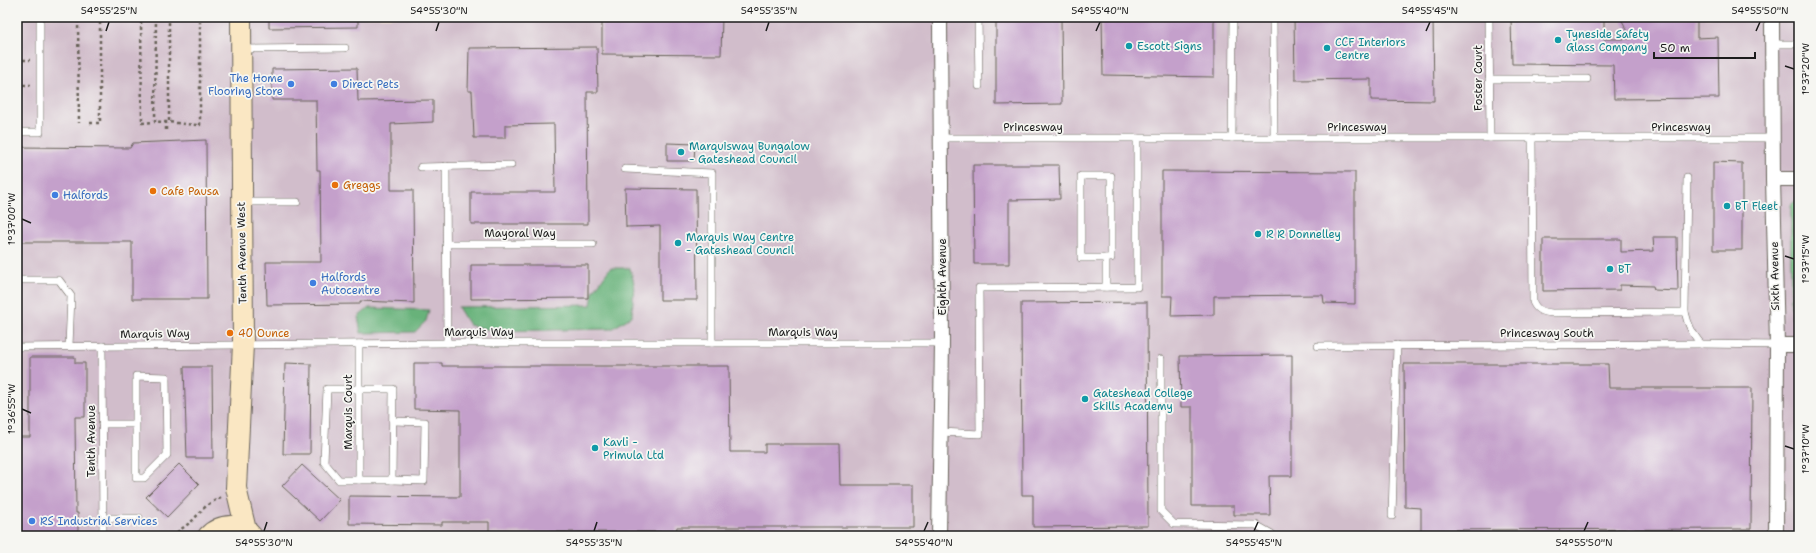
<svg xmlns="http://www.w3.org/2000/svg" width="1816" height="553" font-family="'Shantell Sans',sans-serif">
<rect width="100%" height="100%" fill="#f6f6f2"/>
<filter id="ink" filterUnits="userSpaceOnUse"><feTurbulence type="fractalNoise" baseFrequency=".025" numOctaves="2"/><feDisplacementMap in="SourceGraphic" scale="8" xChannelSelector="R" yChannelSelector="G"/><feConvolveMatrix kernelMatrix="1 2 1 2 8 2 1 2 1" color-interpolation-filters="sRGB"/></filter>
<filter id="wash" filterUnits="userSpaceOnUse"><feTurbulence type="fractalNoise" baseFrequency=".012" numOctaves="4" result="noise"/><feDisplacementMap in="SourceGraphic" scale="16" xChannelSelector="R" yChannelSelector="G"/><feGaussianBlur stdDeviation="0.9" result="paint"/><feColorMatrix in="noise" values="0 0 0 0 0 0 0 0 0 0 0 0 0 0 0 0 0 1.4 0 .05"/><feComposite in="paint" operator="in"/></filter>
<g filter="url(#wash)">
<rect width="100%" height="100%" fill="#f2e3cb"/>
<rect fill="#d1bdcb" x="17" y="17" width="1782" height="519"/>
<polygon fill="#7fcf8f" stroke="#4e7656" points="1799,198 1799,326 1791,317 1791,205"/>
<g fill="#67b27a" stroke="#42674b">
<polygon points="610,268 630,268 634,283 632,316 612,329 494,331 469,325 458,307 591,305 593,292"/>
<polygon points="369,308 429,310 426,321 415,332 361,333 358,317"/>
</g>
<g id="blocks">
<g fill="#c4a0cb">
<polygon points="269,17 358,17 358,27 269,28"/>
<polygon points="602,17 722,17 721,55 602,54"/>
<polygon points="1102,17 1214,17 1214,77 1103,75"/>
<polygon points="1294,17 1433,17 1434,101 1371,100 1371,79 1295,80"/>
<polygon points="1511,17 1604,17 1604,39 1632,39 1620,17 1697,17 1697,38 1718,37 1719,98 1614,99 1613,65 1512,64"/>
<polygon points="996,18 1061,18 1062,104 996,105"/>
<polygon points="597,47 598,92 587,92 588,224 471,224 471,192 555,192 554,124 505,125 505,138 474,138 472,91 468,91 469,48"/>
<polygon points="357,68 358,101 433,100 433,122 391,124 391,190 413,190 414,303 360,301 360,304 267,305 266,262 321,262 320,170 317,170 316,100 272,100 272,69"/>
<polygon points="206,140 207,299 132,299 132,242 17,242 17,147 130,148 133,143"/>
<polygon points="667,143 695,144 694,161 667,161"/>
<polygon points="1713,162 1742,163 1742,250 1713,250"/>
<polygon points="973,165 1059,165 1060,199 1009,200 1009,264 974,264"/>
<polygon points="1162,171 1355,172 1355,304 1324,303 1323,295 1214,296 1214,315 1171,316 1172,296 1162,296"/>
<polygon points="625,188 696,189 697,300 660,300 660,226 626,227"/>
<polygon points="1653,237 1677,237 1678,291 1654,290 1653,286 1620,285 1620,290 1543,291 1543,239 1621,239 1621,252 1654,251"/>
<polygon points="471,265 588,265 588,298 471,299"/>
<polygon points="1147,302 1148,526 1033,527 1033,495 1022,495 1021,303"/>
<polygon points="1292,355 1292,476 1269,476 1270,515 1234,515 1234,506 1192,506 1192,407 1181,407 1180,356"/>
<polygon points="30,357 75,357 75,363 85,363 85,417 75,417 76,513 78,513 78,534 17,534 17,437 30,437"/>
<polygon points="285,363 311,364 310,454 283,454"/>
<polygon points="414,363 442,363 442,366 729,366 730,452 765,452 765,444 839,444 840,485 913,485 913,527 677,527 676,532 489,532 489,522 442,522 442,525 349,524 349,496 460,497 460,410 414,409"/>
<polygon points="1404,364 1608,364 1609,388 1752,388 1751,529 1421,530 1421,508 1405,507"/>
<polygon points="184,367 212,367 213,458 187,458"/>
<polygon points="179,464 199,484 167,517 146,497"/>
<polygon points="302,465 340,500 320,521 282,486"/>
</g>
</g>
</g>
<g filter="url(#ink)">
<use href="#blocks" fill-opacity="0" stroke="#676259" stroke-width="1"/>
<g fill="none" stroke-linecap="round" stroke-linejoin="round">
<defs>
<g id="lane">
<polyline points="978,17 979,86"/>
<polyline points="1273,17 1274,138"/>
<polyline points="1489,17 1490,138"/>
<polyline points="1772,44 1799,44"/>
<polyline points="243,49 345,48"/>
<polyline points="1489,79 1587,79"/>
<polyline points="17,132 40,132 40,17"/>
<polyline points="941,138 1773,138"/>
<polyline points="1232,138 1233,17"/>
<path d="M1532,138L1533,302C1537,311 1543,312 1552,313L1685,312"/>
<polyline points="446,166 447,343"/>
<polyline points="421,167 511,165"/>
<polyline points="625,169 712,173 712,343"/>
<rect x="1081" y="176" width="30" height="82"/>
<path d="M1687,178L1685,312C1688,325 1692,333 1701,344"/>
<polyline points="243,202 297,202"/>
<polyline points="446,244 593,244"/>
<polyline points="17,280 59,280 71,296 69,346"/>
<polyline points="1106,287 1106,258"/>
<polyline points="102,346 103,536"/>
<polyline points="1318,346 1701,344 1777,345"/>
<polyline points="17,347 447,343 942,343"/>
<polyline points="1161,359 1161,511 1174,524 1256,525 1272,534 1272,536"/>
<polygon points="327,389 393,389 392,480 339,480 324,462"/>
<polyline points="102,424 136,424 136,376 166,377 167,455 144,478 136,478 136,424"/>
<polyline points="941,432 980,434 979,288 1137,287 1137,138"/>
<polyline points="359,480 359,344"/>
<polyline points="392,480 424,481 425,422 393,421"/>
<polyline points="1392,516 1397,345"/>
<polyline points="103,518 139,518"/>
</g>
<g id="street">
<polyline points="1772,17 1773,179 1777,345 1776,536"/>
<polyline points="1773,179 1799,179"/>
<polyline points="1777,345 1799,345"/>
<polyline points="939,536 942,343 940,17"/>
</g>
<g id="secondary">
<polyline points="241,17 243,344 236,488 246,530"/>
<path d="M208,536C220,523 241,522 252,536"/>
</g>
</defs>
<use href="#lane" stroke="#676259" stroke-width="8"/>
<use href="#street" stroke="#676259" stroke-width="16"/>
<use href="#secondary" stroke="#676259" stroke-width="22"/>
<g stroke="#676259" stroke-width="2.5" stroke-dasharray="3 3" stroke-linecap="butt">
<path d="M156,17L155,122C171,121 184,125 200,125V22"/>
<polyline points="78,20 79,123"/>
<polyline points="141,21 142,123 155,122"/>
<polyline points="17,60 30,60"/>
<polyline points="17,85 31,85"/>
<polyline points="17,107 18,107"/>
<polyline points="166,121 166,131"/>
<polyline points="169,121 169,20"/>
<polyline points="90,123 100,123 100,21"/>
<polyline points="172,536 192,521 207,505 221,497"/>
</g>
<use href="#lane" stroke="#fff" stroke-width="7"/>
<use href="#street" stroke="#fff" stroke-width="14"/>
<use href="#secondary" stroke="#fae7c3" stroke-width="20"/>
</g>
</g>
<path fill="none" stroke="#1c1c1c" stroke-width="1.5" d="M106,31L109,22M436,31L439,22M766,31L769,22M1096,31L1100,22M1426,31L1430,22M1756,31L1760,22M1785,66L1794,69M22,219L31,223M1785,256L1794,259M22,409L31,413M1785,446L1794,449M264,531L267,522M594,531L597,522M924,531L928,522M1254,531L1258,522M1584,531L1588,522"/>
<g fill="#0f9aa8" stroke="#f6f6f2" stroke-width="1.5">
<circle cx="1558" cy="40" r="4"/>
<circle cx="1129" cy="46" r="4"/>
<circle cx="1327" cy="48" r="4"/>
<circle cx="681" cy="152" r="4"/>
<circle cx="1727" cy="206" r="4"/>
<circle cx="1258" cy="234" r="4"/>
<circle cx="678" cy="243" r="4"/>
<circle cx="1610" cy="269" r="4"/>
<circle cx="1085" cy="399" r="4"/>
<circle cx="595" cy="448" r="4"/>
</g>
<g fill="#3f7fe0" stroke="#f6f6f2" stroke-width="1.5">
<circle cx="291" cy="84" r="4"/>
<circle cx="334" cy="84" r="4"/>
<circle cx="55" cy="195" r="4"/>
<circle cx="313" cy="283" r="4"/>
<circle cx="32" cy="521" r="4"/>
</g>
<g fill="#e8710a" stroke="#f6f6f2" stroke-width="1.5">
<circle cx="335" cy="185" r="4"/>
<circle cx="153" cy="191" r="4"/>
<circle cx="230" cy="333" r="4"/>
</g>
<g text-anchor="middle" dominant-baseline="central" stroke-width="3.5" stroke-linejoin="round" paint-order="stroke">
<g font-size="11" fill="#0d838f" stroke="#f6f6f2" text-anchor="start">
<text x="1566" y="34">Tyneside Safety<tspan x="1566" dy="13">Glass Company</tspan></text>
<text x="1335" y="42">CCF Interiors<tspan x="1335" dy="13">Centre</tspan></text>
<text x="1137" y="46">Escott Signs</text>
<text x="689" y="146">Marquisway Bungalow<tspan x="689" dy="13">- Gateshead Council</tspan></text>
<text x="1735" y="206">BT Fleet</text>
<text x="1266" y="234">R R Donnelley</text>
<text x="686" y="237">Marquis Way Centre<tspan x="686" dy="13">- Gateshead Council</tspan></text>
<text x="1618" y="269">BT</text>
<text x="1093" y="393">Gateshead College<tspan x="1093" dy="13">Skills Academy</tspan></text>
<text x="603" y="442">Kavli -<tspan x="603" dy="13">Primula Ltd</tspan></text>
</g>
<g font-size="11" fill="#366cbe" stroke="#f6f6f2" text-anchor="start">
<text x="283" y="78" text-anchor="end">The Home<tspan x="283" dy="13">Flooring Store</tspan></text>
<text x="342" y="84">Direct Pets</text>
<text x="63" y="195">Halfords</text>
<text x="321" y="277">Halfords<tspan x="321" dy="13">Autocentre</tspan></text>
<text x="40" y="521">RS Industrial Services</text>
</g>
<g font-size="11" fill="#1c1c1c" stroke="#f6f6f2">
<text transform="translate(1478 78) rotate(-90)">Foster Court</text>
<text x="1033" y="127">Princesway</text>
<text x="1357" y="127">Princesway</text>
<text x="1681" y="127">Princesway</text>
<text x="520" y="233">Mayoral Way</text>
<text transform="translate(242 253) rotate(-91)">Tenth Avenue West</text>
<text transform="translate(1775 276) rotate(-91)">Sixth Avenue</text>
<text transform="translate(942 277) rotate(-90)">Eighth Avenue</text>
<text x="479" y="332">Marquis Way</text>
<text x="803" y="332">Marquis Way</text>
<text x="1547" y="333">Princesway South</text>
<text transform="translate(155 334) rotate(-1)">Marquis Way</text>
<text transform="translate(348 412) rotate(-90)">Marquis Court</text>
<text transform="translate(91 441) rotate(-90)">Tenth Avenue</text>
</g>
<g font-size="11" fill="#c56008" stroke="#f6f6f2" text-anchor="start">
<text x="343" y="185">Greggs</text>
<text x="161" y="191">Cafe Pausa</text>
<text x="238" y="333">40 Ounce</text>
</g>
</g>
<rect width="1816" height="553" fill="none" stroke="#f6f6f2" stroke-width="44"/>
<path d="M1654 52v6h101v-6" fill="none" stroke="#1c1c1c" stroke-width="2"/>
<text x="1660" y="52" font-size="12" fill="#1c1c1c" stroke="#f6f6f2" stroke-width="3" paint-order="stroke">50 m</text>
<rect x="22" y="22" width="1772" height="509" fill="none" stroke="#1c1c1c" stroke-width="1.5"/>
<g font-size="10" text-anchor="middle" fill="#1c1c1c">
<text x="109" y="14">54°55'25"N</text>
<text x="439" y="14">54°55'30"N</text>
<text x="769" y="14">54°55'35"N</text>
<text x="1100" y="14">54°55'40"N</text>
<text x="1430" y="14">54°55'45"N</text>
<text x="1760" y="14">54°55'50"N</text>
<text transform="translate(1805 69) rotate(-90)" y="4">1°37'20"W</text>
<text transform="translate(11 219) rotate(-90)" y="4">1°37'00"W</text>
<text transform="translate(1805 259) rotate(-90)" y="4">1°37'15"W</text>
<text transform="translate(11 409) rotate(-90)" y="4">1°36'55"W</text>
<text transform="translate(1805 449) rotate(-90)" y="4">1°37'10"W</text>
<text x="264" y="546">54°55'30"N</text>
<text x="594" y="546">54°55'35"N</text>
<text x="924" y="546">54°55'40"N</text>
<text x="1254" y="546">54°55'45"N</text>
<text x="1584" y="546">54°55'50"N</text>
</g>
</svg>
